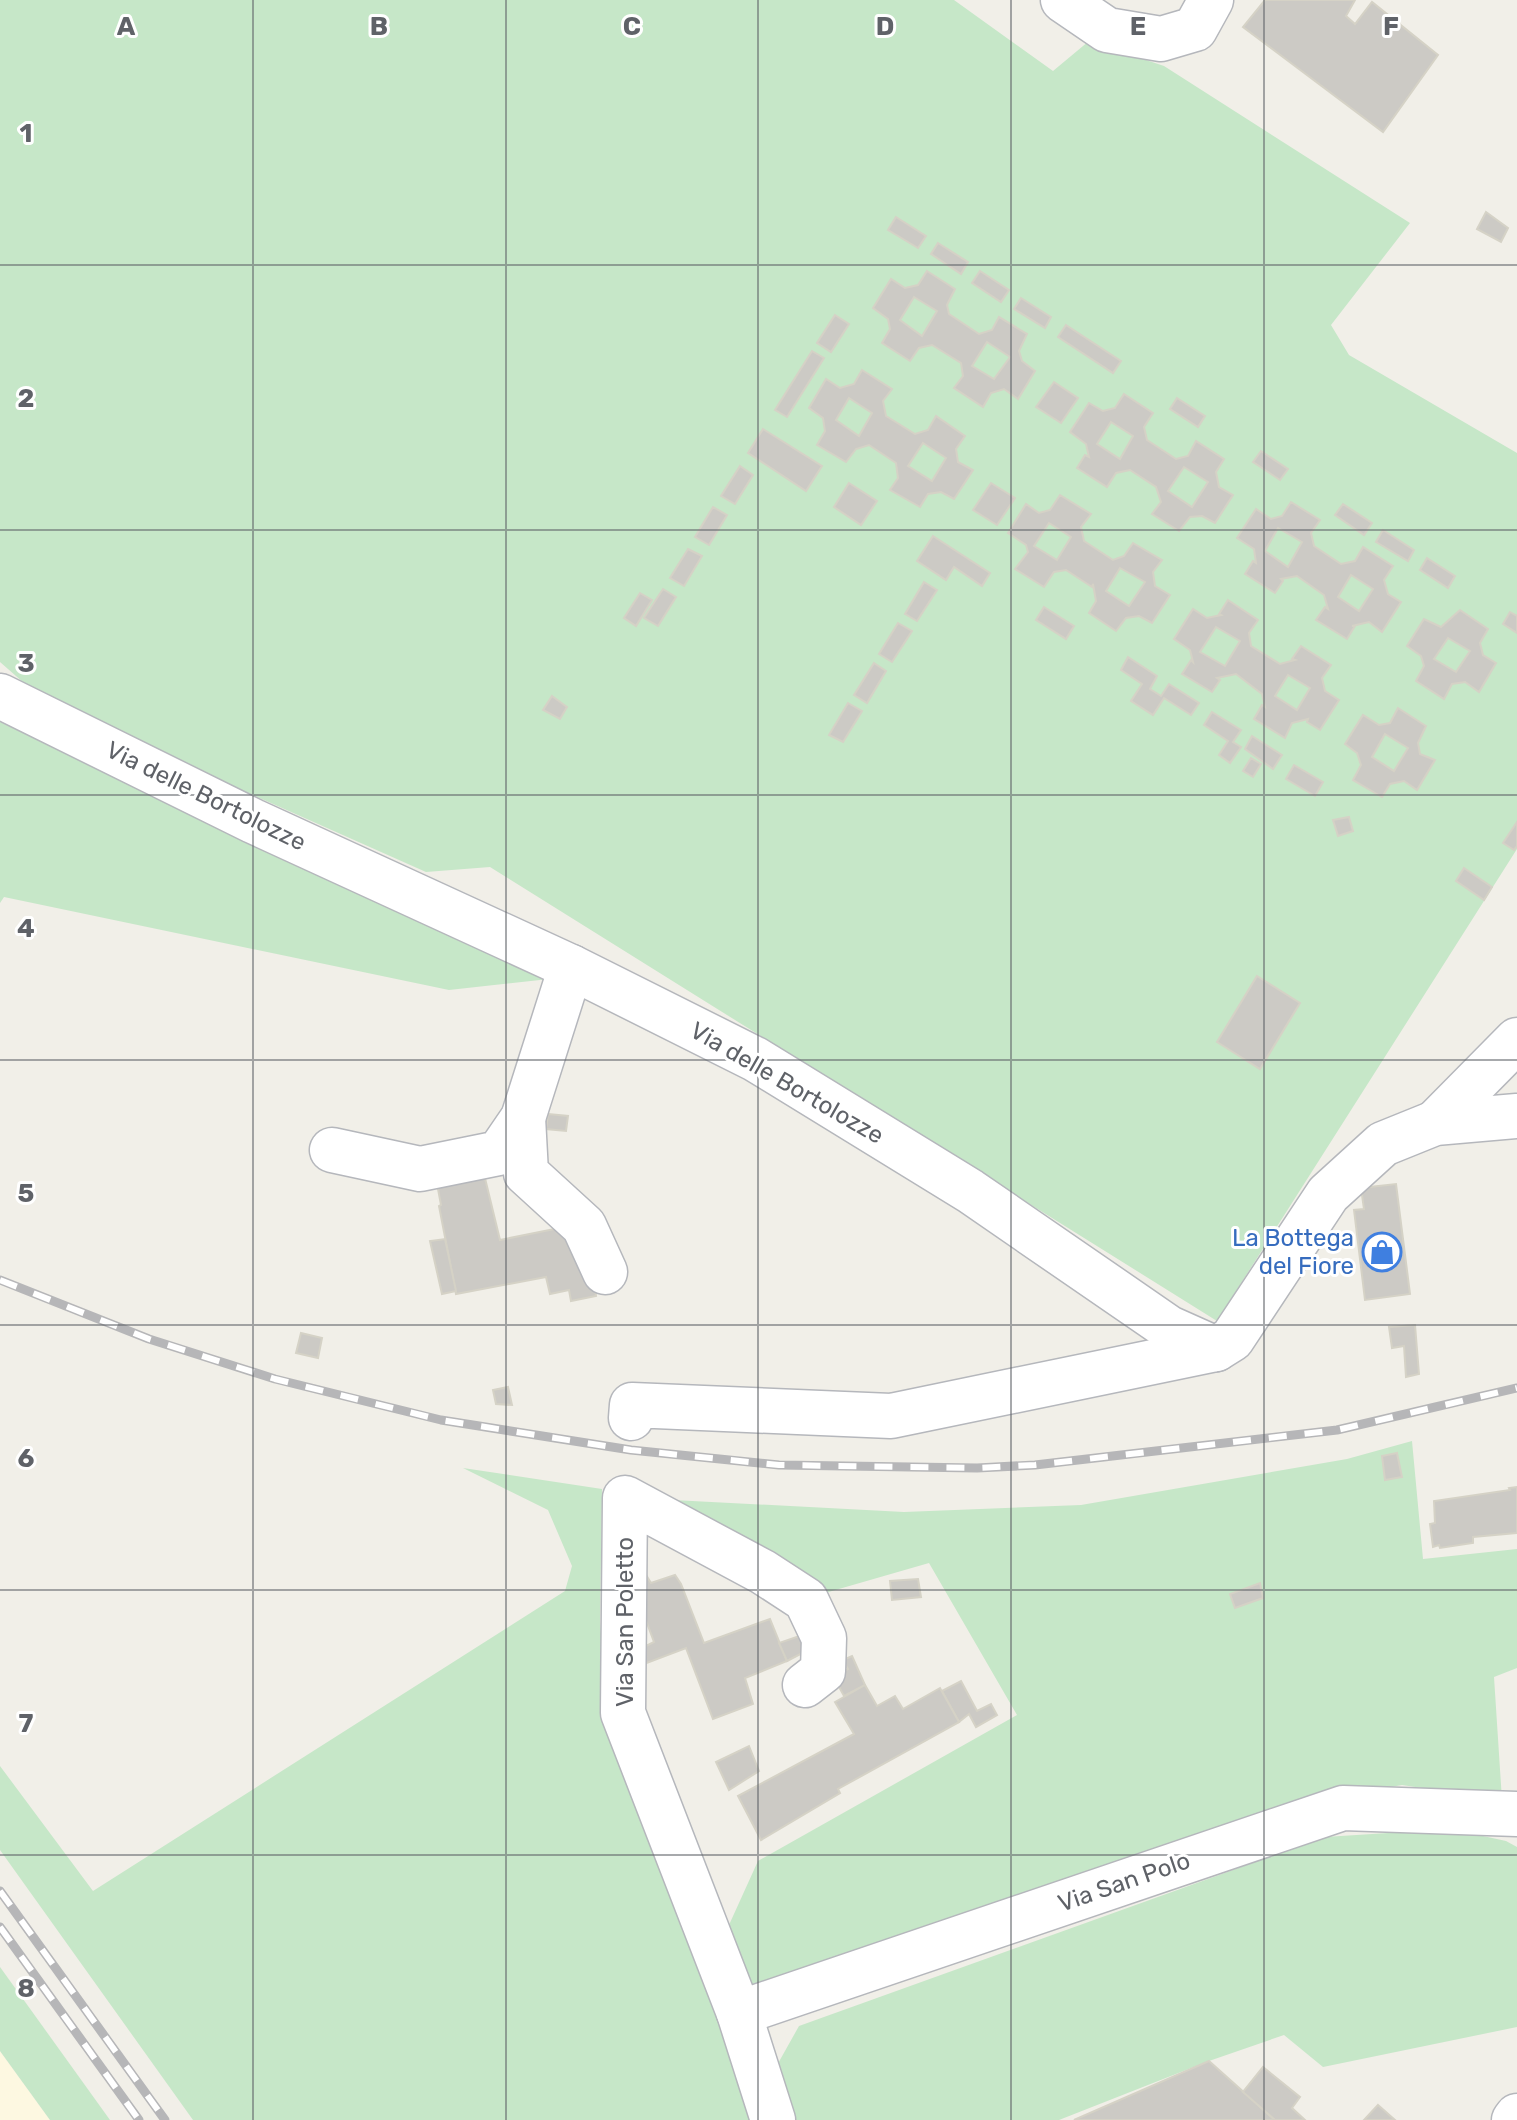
<svg xmlns="http://www.w3.org/2000/svg" width="1517" height="2120" font-family="Rubik,sans-serif">
<rect width="100%" height="100%" fill="#f1efe8"/>
<polygon fill="#fdf8e1" points="0,2051 50,2120 0,2120"/>
<g fill="#c6e7c8">
<polygon points="0,0 954,0 1053,71 1089,41 1164,66 1410,223 1331,325 1349,355 1517,453 1517,849 1217,1321 490,867 426,872 48,704 0,662"/>
<polygon points="0,722 549,979 449,990 4,897 0,903"/>
<polygon points="1412,1441 1423,1559 1517,1549 1517,1668 1494,1677 1502,1800 1402,1785 1301,1803 784,1986 745,1984 724,1936 758,1861 1017,1715 929,1563 825,1593 673,1500 904,1512 1081,1505 1347,1459"/>
<polygon points="463,1468 602,1489 600,1622 608,1724 726,2027 750,2120 193,2120 0,1850 0,1766 93,1891 565,1591 572,1566 548,1510"/>
<polygon points="1451,1829 1506,1841 1517,1847 1517,2027 1323,2067 1284,2035 1209,2061 1059,2120 792,2120 776,2067 799,2026 1325,1837"/>
<polygon points="0,1967 110,2120 50,2120 0,2051"/>
</g>
<g fill="#cccac5" stroke="#d5d2c6" stroke-width="2" fill-rule="evenodd">
<polygon points="1265,0 1355,0 1346,16 1355,24 1372,2 1438,55 1383,132 1243,27"/>
<polygon points="1486,212 1508,228 1501,242 1477,229"/>
<polygon points="896,217 926,236 918,248 888,230"/>
<polygon points="938,243 968,262 961,274 931,254"/>
<path d="M927,271L955,289L947,305L949,314L979,334L992,330L999,317L1027,334L1019,351L1022,361L1035,371L1018,399L1004,389L991,393L983,407L954,388L963,376L961,363L932,345L919,348L910,361L882,343L890,329L888,319L873,308L891,279L905,288L918,285ZM914,297L937,311L922,336L900,320ZM987,342L1010,357L994,379L972,366Z"/>
<polygon points="980,271 1009,290 1001,302 972,283"/>
<polygon points="1021,298 1051,317 1045,328 1014,309"/>
<polygon points="835,315 849,324 831,352 817,343"/>
<polygon points="1066,325 1121,361 1113,373 1058,337"/>
<polygon points="812,351 824,358 787,417 775,410"/>
<path d="M862,370L892,389L883,401L886,416L915,434L928,430L936,416L965,436L956,449L958,462L973,470L954,499L941,492L928,494L920,507L890,490L898,478L896,463L869,445L856,449L846,462L817,445L825,431L823,418L809,408L826,379L840,388L854,384ZM849,398L872,413L859,436L836,420ZM923,443L946,458L932,481L908,466Z"/>
<polygon points="1054,382 1078,398 1061,423 1036,407"/>
<path d="M1124,394L1153,413L1144,427L1147,440L1176,459L1188,456L1196,441L1224,459L1216,472L1219,487L1233,495L1215,523L1202,516L1190,517L1179,531L1152,514L1161,502L1156,487L1130,470L1116,473L1107,487L1077,468L1085,455L1089,457L1086,444L1070,432L1089,403L1103,411L1115,408ZM1111,422L1133,436L1120,459L1097,444ZM1184,467L1208,482L1192,507L1168,491Z"/>
<polygon points="1177,398 1205,416 1198,427 1170,409"/>
<polygon points="763,429 822,466 806,491 748,453"/>
<polygon points="1261,451 1288,469 1280,480 1253,462"/>
<polygon points="740,466 753,475 735,504 721,496"/>
<polygon points="849,483 877,501 861,525 834,507"/>
<polygon points="991,483 1015,498 997,525 973,510"/>
<path d="M1060,495L1091,514L1081,527L1084,541L1113,560L1124,556L1133,543L1162,560L1153,572L1155,586L1170,595L1152,623L1139,616L1126,618L1116,631L1089,613L1096,601L1093,584L1092,587L1066,570L1054,572L1044,587L1015,569L1028,552L1026,545L1008,533L1026,504L1039,513L1050,510ZM1049,523L1071,537L1057,560L1034,546ZM1120,568L1145,582L1129,606L1106,591Z"/>
<path d="M1291,502L1320,520L1311,533L1314,546L1341,564L1355,561L1363,547L1393,566L1384,580L1388,594L1401,602L1382,632L1369,622L1352,626H1355L1347,639L1316,620L1325,607L1328,609L1324,595L1297,576L1281,579L1283,581L1275,593L1245,574L1253,561L1256,563L1254,549L1237,538L1256,509L1271,519L1282,516ZM1278,528L1302,542L1288,567L1265,551ZM1351,575L1373,589L1359,611L1338,597Z"/>
<polygon points="1343,504 1372,523 1364,535 1335,515"/>
<polygon points="713,507 727,515 709,545 695,537"/>
<polygon points="1383,530 1414,550 1408,561 1376,542"/>
<polygon points="933,536 990,573 982,586 954,567 946,580 917,561"/>
<polygon points="688,549 702,556 684,586 670,578"/>
<polygon points="1427,558 1455,576 1448,588 1420,570"/>
<polygon points="924,582 937,590 917,621 905,614"/>
<polygon points="663,589 676,597 658,626 644,618"/>
<polygon points="640,593 652,600 636,626 624,618"/>
<path d="M1228,600L1258,620L1249,633L1251,646L1280,664L1295,660L1292,659L1301,646L1331,665L1322,678L1325,691L1339,700L1320,730L1307,722L1308,719L1292,723L1285,738L1254,719L1262,705L1265,707L1262,694L1236,674L1217,678L1220,680L1212,692L1182,674L1191,660L1193,662L1190,650L1174,639L1193,609L1207,618L1221,615L1219,614ZM1216,627L1240,641L1225,666L1200,652ZM1288,675L1310,688L1297,710L1275,696Z"/>
<polygon points="1044,607 1074,626 1066,639 1036,620"/>
<path d="M1460,610L1488,629L1480,643L1483,655L1496,663L1479,692L1465,682L1452,684L1444,699L1416,681L1424,666L1421,656L1407,646L1424,619L1441,627ZM1448,638L1470,651L1456,672L1434,659Z"/>
<polygon points="1510,612 1517,616 1517,633 1503,624"/>
<polygon points="898,623 912,631 892,662 879,654"/>
<polygon points="1128,657 1157,676 1150,689 1161,696 1169,684 1199,703 1191,715 1164,698 1153,715 1131,701 1142,684 1121,670"/>
<polygon points="874,663 886,671 867,703 854,695"/>
<polygon points="552,696 567,707 560,719 543,710"/>
<polygon points="848,703 862,711 843,742 829,735"/>
<path d="M1398,708L1426,726L1418,743L1420,754L1435,760L1417,790L1404,781L1390,784L1382,797L1353,780L1361,765L1357,753L1345,744L1363,715L1379,725L1390,723ZM1385,734L1408,748L1394,771L1372,757Z"/>
<polygon points="1212,712 1241,730 1233,742 1241,747 1230,763 1219,755 1228,741 1204,725"/>
<polygon points="1252,736 1282,755 1273,769 1245,749"/>
<polygon points="1251,758 1261,764 1253,777 1243,771"/>
<polygon points="1294,765 1323,782 1315,796 1286,779"/>
<polygon points="1349,817 1353,831 1338,836 1333,820"/>
<polygon points="1517,822 1517,846 1514,850 1503,843"/>
<polygon points="1464,868 1492,887 1484,900 1456,881"/>
<polygon points="1257,976 1300,1003 1260,1069 1217,1042"/>
<polygon points="548,1114 568,1116 566,1131 546,1129"/>
<polygon points="483,1170 500,1240 569,1226 590,1242 596,1296 571,1301 569,1290 550,1294 546,1277 456,1294 439,1206 441,1205 436,1178"/>
<polygon points="1396,1184 1410,1294 1365,1300 1354,1210 1364,1209 1361,1188"/>
<polygon points="445,1239 456,1291 442,1294 430,1241"/>
<polygon points="1415,1325 1419,1374 1406,1377 1404,1346 1392,1348 1389,1327"/>
<polygon points="301,1333 322,1338 318,1358 296,1353"/>
<polygon points="508,1387 512,1405 496,1404 493,1390"/>
<polygon points="1397,1453 1402,1477 1385,1480 1382,1456"/>
<polygon points="1517,1487 1517,1533 1473,1537 1473,1543 1440,1548 1439,1545 1433,1547 1430,1524 1435,1523 1434,1501 1510,1490 1509,1488"/>
<polygon points="643,1570 651,1583 675,1575 681,1584 704,1643 770,1619 787,1661 745,1678 753,1704 713,1719 686,1648 644,1664 638,1650 654,1642 638,1599"/>
<polygon points="918,1579 921,1597 892,1600 890,1581"/>
<polygon points="1260,1583 1263,1598 1235,1608 1230,1594"/>
<polygon points="808,1633 812,1648 787,1661 779,1643"/>
<polygon points="852,1656 865,1685 844,1696 833,1676 848,1669 843,1660"/>
<polygon points="961,1681 977,1711 991,1704 997,1715 976,1727 969,1714 959,1722 942,1691"/>
<polygon points="865,1685 877,1706 895,1696 903,1709 940,1688 959,1722 838,1789 840,1793 761,1840 738,1796 854,1734 835,1702"/>
<polygon points="749,1746 759,1771 729,1790 716,1762"/>
<polygon points="1209,2061 1275,2120 1074,2120"/>
<polygon points="1263,2067 1300,2097 1292,2108 1305,2120 1275,2120 1243,2092"/>
<polygon points="1378,2105 1395,2120 1364,2120"/>
</g>
<g fill="none" stroke-linecap="round" stroke-linejoin="round">
<defs>
<g id="minor">
<polyline points="1063,0 1107,30 1161,39 1195,29 1211,0"/>
<polyline points="0,696 253,821 571,967 755,1059 970,1191 1169,1328 1216,1349 1232,1339 1328,1194 1383,1144 1435,1123 1517,1116"/>
<polyline points="523,1118 526,1173 584,1226 605,1272"/>
<polyline points="1435,1123 1517,1040"/>
<polyline points="332,1150 420,1169 499,1153 523,1118 571,967"/>
<polyline points="631,1418 632,1405 891,1416 1216,1349"/>
<polyline points="739,2013 1343,1808 1517,1814"/>
<polyline points="773,2120 739,2013 623,1713 625,1498 763,1572 806,1600 824,1638 823,1671 805,1685"/>
<polyline points="1514,2120 1517,2116"/>
</g>
</defs>
<use href="#minor" stroke="#b5b7bc" stroke-width="47"/>
<use href="#minor" stroke="#fff" stroke-width="44"/>
<defs>
<g id="rail">
<polyline points="0,1280 149,1339 275,1379 441,1420 631,1450 779,1465 977,1468 1035,1465 1337,1430 1517,1388"/>
<polyline points="0,1891 165,2120"/>
<polyline points="0,1927 139,2120"/>
</g>
</defs>
<use href="#rail" stroke="#b6b6b8" stroke-width="9"/>
<use href="#rail" stroke="#fff" stroke-width="6" stroke-dasharray="18" stroke-linecap="butt"/>
</g>
<path fill="none" stroke="#5f6268" stroke-width="2" stroke-opacity="0.55" d="M253,0V2120M506,0V2120M758,0V2120M1011,0V2120M1264,0V2120M0,265H1517M0,530H1517M0,795H1517M0,1060H1517M0,1325H1517M0,1590H1517M0,1855H1517"/>
<defs>
<symbol id="shop-ring" viewBox="-11 -11 22 22"><circle r="9.5" fill="#fff" stroke="#3f7fe0" stroke-width="1.5"/><path d="M-5-2.5h2.3a2.7 3.5 0 0 1 5.4 0H5L5.5 6h-11ZM-1.5-2.5h3a1.5 2.3 0 0 0-3 0Z" fill="#3f7fe0"/></symbol>
</defs>
<g fill-rule="evenodd">
<use href="#shop-ring" x="1360" y="1230" width="44" height="44"/>
</g>
<g text-anchor="middle" dominant-baseline="central" stroke-width="6" stroke-linejoin="round" paint-order="stroke">
<g font-size="24" fill="#5f6268" stroke="#fff">
<text transform="translate(206 796) rotate(26)">Via delle Bortolozze</text>
<text transform="translate(787 1083) rotate(30)">Via delle Bortolozze</text>
<text transform="translate(625 1622) rotate(-90)">Via San Poletto</text>
<text transform="translate(1124 1882) rotate(-19)">Via San Polo</text>
</g>
<g font-size="24" fill="#366cbe" stroke="#fff" text-anchor="end">
<text x="1354" y="1238">La Bottega<tspan x="1354" dy="28">del Fiore</tspan></text>
</g>
</g>
<g font-size="26" text-anchor="middle" font-weight="bold" fill="#5f6268" stroke="#fff" stroke-width="6" stroke-linejoin="round" paint-order="stroke">
<text x="126" y="35">A</text>
<text x="379" y="35">B</text>
<text x="632" y="35">C</text>
<text x="885" y="35">D</text>
<text x="1138" y="35">E</text>
<text x="1391" y="35">F</text>
<text x="26" y="142">1</text>
<text x="26" y="407">2</text>
<text x="26" y="672">3</text>
<text x="26" y="937">4</text>
<text x="26" y="1202">5</text>
<text x="26" y="1467">6</text>
<text x="26" y="1732">7</text>
<text x="26" y="1997">8</text>
</g>
</svg>
